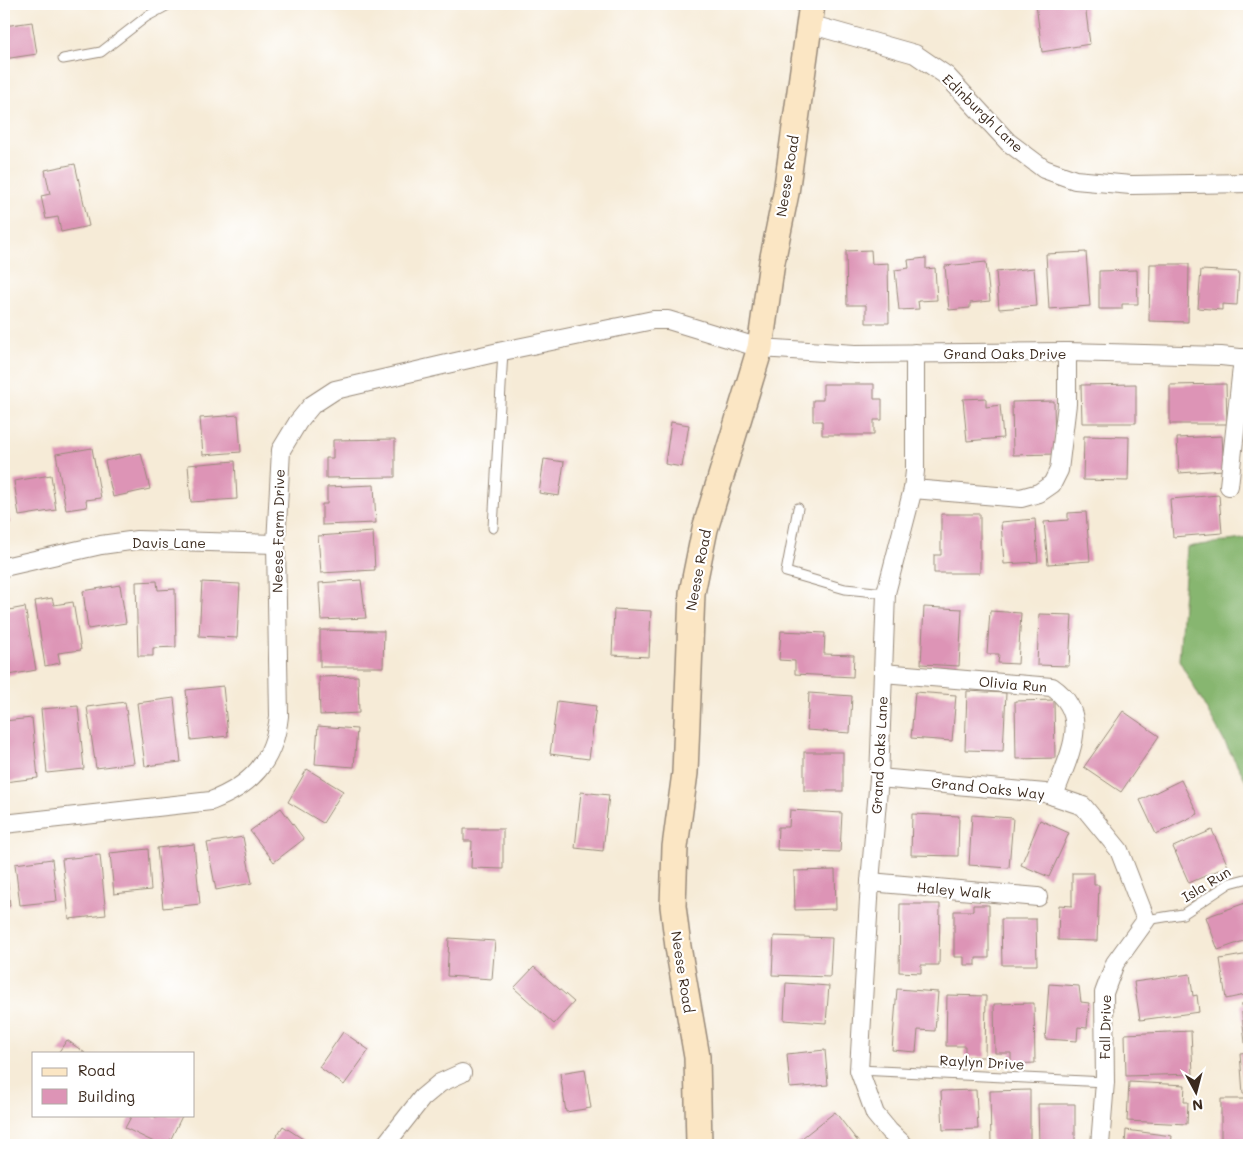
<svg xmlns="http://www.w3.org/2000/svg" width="1253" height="1149" font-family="Mali,sans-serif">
<rect width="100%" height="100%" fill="#fff"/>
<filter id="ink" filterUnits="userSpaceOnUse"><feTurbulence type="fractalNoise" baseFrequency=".02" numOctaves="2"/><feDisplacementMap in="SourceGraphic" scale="10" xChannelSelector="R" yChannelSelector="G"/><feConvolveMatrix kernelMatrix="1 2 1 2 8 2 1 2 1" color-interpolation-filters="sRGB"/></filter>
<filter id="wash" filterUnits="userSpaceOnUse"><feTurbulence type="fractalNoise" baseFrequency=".0096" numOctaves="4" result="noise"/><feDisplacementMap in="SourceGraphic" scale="20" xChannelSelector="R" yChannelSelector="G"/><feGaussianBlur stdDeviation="1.12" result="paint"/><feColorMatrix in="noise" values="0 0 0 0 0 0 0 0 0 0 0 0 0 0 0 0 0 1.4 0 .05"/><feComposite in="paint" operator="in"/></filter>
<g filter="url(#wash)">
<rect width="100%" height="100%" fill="#f6ebd7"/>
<polygon fill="#87b66f" stroke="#617046" points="1249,526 1249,786 1179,660 1187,547 1249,538"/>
<g id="blocks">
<g fill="#dd94b6">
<polygon points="1036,4 1085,4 1090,44 1042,52"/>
<polygon points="32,22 37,54 4,59 4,26"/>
<polygon points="75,164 89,226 61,232 58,217 46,219 41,196 50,194 45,170"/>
<polygon points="871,250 872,264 888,263 889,323 866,323 866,305 847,305 846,251"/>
<polygon points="1086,252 1090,306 1049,309 1046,254"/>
<polygon points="926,258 926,269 935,268 937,300 918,301 919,309 899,310 895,270 909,268 908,260"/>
<polygon points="986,262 990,301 970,303 970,308 949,310 945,266"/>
<polygon points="1150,264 1189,264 1188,322 1149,321"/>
<polygon points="1034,268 1037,306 999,309 996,272"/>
<polygon points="1137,270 1138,304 1122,304 1122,309 1099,309 1099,271"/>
<polygon points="1201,270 1239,272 1237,305 1222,304 1222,310 1198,308"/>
<polygon points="823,384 874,384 874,399 882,399 882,420 874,420 874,435 822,435 822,421 813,421 813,400 823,400"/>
<polygon points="1136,384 1136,423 1082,423 1081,385"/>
<polygon points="1226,384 1227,424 1170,424 1170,385"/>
<polygon points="986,398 986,407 1000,405 1003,438 967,441 963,399"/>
<polygon points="1054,401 1055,454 1013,455 1012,402"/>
<polygon points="238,415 241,452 203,455 200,418"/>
<polygon points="671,422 689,425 682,467 665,464"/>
<polygon points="1084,436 1129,437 1128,481 1083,480"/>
<polygon points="1222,436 1224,470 1179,473 1177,438"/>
<polygon points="395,439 395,477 326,478 326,458 333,458 333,440"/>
<polygon points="92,448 101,498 86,500 87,507 66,510 56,454"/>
<polygon points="141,453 150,489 113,497 105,461"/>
<polygon points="544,459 564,462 559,496 539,493"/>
<polygon points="235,461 237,499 191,502 188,465"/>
<polygon points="51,475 56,510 19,516 14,481"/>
<polygon points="374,485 376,523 322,525 322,504 327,504 327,487"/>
<polygon points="4,493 10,523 4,524"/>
<polygon points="1219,495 1222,533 1173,537 1170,499"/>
<polygon points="1086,512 1090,561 1048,564 1044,522 1068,520 1068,513"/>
<polygon points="941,514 980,514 980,573 934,573 934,555 941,555"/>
<polygon points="1035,519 1038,562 1004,564 1001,522"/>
<polygon points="373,532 375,570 321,573 318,536"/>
<polygon points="361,580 366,618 321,620 319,583"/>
<polygon points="157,581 158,590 175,589 176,647 153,648 153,656 138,656 136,582"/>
<polygon points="202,582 240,584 237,638 199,636"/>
<polygon points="120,585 126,623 88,629 83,591"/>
<polygon points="52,598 54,605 73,602 81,650 58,653 60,663 45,666 35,601"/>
<polygon points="25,607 36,670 4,676 4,611"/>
<polygon points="924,607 962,609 959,666 921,664"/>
<polygon points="614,609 651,611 649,657 612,655"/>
<polygon points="990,611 1021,613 1018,664 998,663 999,654 987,654"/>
<polygon points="1039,614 1072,615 1069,666 1037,665"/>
<polygon points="320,630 384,631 383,667 320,667"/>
<polygon points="781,631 825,633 824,654 854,655 853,677 795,674 795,661 779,660"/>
<polygon points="358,676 359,713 320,715 319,677"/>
<polygon points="223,686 228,736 191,740 186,690"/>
<polygon points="967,691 1006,693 1003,751 965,750"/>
<polygon points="915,692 956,695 952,741 911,738"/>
<polygon points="809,693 852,696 850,733 807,730"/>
<polygon points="174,698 181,762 145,766 137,703"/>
<polygon points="1054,700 1055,758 1016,759 1015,701"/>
<polygon points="557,701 596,706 589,759 550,754"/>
<polygon points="125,702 134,763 96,768 87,707"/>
<polygon points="78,706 84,769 47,773 41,709"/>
<polygon points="1123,711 1159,736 1121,792 1084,767"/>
<polygon points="32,718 38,778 4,782 4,721"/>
<polygon points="318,726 357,729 354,767 315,764"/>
<rect x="804" y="752" width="39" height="39"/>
<polygon points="307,769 343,791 323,823 288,802"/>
<polygon points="1181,780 1198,814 1156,834 1140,800"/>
<polygon points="581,792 609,795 603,851 575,848"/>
<polygon points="281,808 304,839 274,862 250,831"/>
<polygon points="790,810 842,813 840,852 777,850 778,827 789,827"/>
<polygon points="912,814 959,816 958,856 911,855"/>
<polygon points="972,815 1013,818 1009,868 969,865"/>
<polygon points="1040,820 1069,833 1049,877 1021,865"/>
<polygon points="464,829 503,829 503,869 471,868 472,841 464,841"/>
<polygon points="1212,830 1228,866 1189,883 1173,847"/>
<polygon points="243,837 252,883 216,890 207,843"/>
<polygon points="194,844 200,904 163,908 157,848"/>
<polygon points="148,849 151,890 114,894 110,853"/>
<polygon points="100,855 106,915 69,919 62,859"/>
<polygon points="52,859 57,901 20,905 15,864"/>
<polygon points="4,865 6,865 10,906 4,907"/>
<polygon points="835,870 836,909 795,910 794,871"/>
<polygon points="1072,873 1094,873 1094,885 1099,885 1097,941 1058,940 1059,905 1072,906"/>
<polygon points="1248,902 1249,939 1218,950 1206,917"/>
<polygon points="900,904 940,904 939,965 921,965 921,973 899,972"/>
<polygon points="973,905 989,905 989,958 976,958 976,965 964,965 964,957 954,957 954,911 973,911"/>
<polygon points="1001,919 1036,919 1037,965 1002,965"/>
<polygon points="774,936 832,938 830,977 772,975"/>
<polygon points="449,938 495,941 492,979 447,976"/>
<polygon points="1249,954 1249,994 1226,999 1220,959"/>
<polygon points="534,967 574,1002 554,1024 514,988"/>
<polygon points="1190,974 1193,996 1197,995 1199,1012 1140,1020 1134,982"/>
<polygon points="786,983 829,986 826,1023 784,1020"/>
<polygon points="1049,984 1079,986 1081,1002 1089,1003 1087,1028 1078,1027 1077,1041 1045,1039"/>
<polygon points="897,989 938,992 935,1031 918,1030 916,1052 892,1050"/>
<polygon points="947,995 986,996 985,1057 965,1057 965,1046 946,1046"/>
<polygon points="1034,1003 1035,1063 1011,1064 1011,1053 995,1053 994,1004"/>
<polygon points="1249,1003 1249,1043 1245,1043 1241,1004"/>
<polygon points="1191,1031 1193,1074 1126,1076 1125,1034"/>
<polygon points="343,1032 369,1050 344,1085 319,1067"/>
<polygon points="67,1040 85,1053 58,1053"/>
<polygon points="825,1050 828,1085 790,1088 787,1054"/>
<polygon points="1249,1052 1249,1093 1243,1094 1240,1053"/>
<polygon points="585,1069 591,1108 566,1112 560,1073"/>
<polygon points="1129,1082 1185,1085 1184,1102 1188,1102 1187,1124 1127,1121"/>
<polygon points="976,1090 978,1129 943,1130 941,1091"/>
<polygon points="1030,1090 1030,1145 991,1145 990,1091"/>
<polygon points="1221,1099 1249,1099 1249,1142 1221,1143"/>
<polygon points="1038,1104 1075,1104 1075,1145 1039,1145"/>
<polygon points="835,1112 859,1143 856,1145 793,1145"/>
<polygon points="132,1115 152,1115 157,1118 158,1115 182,1116 168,1145 160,1145 125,1128"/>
<polygon points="283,1126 306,1141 303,1145 271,1145"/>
<polygon points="1126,1130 1172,1136 1171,1145 1125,1145"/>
</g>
</g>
</g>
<g filter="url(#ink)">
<use href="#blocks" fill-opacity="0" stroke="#988a7a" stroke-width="1"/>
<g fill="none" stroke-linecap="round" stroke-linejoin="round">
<defs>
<g id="lane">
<polyline points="63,59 101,52 146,17 170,4"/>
<polyline points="798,508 786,572 845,589 886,593"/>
<polyline points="493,528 503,351"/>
<polyline points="1146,920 1183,914 1230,883 1249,878"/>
<polyline points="859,1070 1105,1082"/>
</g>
<g id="street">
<polyline points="809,24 915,54 947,76 1008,142 1044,169 1075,180 1131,185 1249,183"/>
<polyline points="1229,486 1243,358"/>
<polyline points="913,489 1021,498 1039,493 1052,484 1059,470 1067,404 1067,352"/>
<polyline points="4,567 101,545 137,540 276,544"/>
<path d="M883,673L1052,687C1094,716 1067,758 1054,796"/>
<polyline points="879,778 1045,793 1083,806 1119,850 1146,920 1115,963 1104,993 1105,1082 1100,1145"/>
<path d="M4,824L211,801C252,785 274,761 279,716L276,544L281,450L298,422L312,405L335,390L503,351L653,320H668L760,348L855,354L1067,352L1221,356L1249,359"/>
<polyline points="870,882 1038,897"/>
<polyline points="385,1145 422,1098 440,1083 462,1073"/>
<polyline points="904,1145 889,1131 875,1114 859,1070 870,882 879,778 886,593 913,489 915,471 915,353"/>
</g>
<polyline id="secondary" points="699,1145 697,1057 678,947 673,906 675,847 685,773 692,593 705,529 760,348 772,262 786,193 812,4"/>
</defs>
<use href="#lane" stroke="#988a7a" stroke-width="11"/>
<use href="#street" stroke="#988a7a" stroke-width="20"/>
<use href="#secondary" stroke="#988a7a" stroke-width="28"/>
<use href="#lane" stroke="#fff" stroke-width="9"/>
<use href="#street" stroke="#fff" stroke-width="18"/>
<use href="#secondary" stroke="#fbe6c4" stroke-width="25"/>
</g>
</g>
<g text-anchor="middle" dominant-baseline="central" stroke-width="4.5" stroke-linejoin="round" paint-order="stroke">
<g font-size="14" fill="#3b2a1e" stroke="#fff">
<text transform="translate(983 113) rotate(44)">Edinburgh Lane</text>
<text transform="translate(787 176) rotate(-81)">Neese Road</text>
<text x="1005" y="353">Grand Oaks Drive</text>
<text transform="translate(278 531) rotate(-89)">Neese Farm Drive</text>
<text x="169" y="542">Davis Lane</text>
<text transform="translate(698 570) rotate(-79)">Neese Road</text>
<text transform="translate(1013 684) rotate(5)">Olivia Run</text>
<text transform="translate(879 755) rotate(-87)">Grand Oaks Lane</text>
<text transform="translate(988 788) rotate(6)">Grand Oaks Way</text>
<text transform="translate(1206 884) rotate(-31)">Isla Run</text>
<text transform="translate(954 890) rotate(5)">Haley Walk</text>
<text transform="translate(683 972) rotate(81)">Neese Road</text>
<text transform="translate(1105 1027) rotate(-89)">Fall Drive</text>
<text transform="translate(982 1062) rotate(3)">Raylyn Drive</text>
</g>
</g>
<rect width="1253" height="1149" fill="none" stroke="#fff" stroke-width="20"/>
<rect x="32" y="1052" width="162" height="65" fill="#ffffff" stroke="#b1aaa5"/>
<rect x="42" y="1068" width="25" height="8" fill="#fbe6c4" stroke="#b1aaa5"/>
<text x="78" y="1076" font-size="15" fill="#3b2a1e">Road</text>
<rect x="42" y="1089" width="25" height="15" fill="#dd94b6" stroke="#b1aaa5"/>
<text x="78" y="1102" font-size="15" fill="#3b2a1e">Building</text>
<g transform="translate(1196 1092) rotate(173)" stroke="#ffffff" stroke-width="4" paint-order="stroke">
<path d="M0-4L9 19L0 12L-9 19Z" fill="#3b2a1e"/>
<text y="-8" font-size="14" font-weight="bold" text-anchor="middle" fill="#3b2a1e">N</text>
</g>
</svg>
